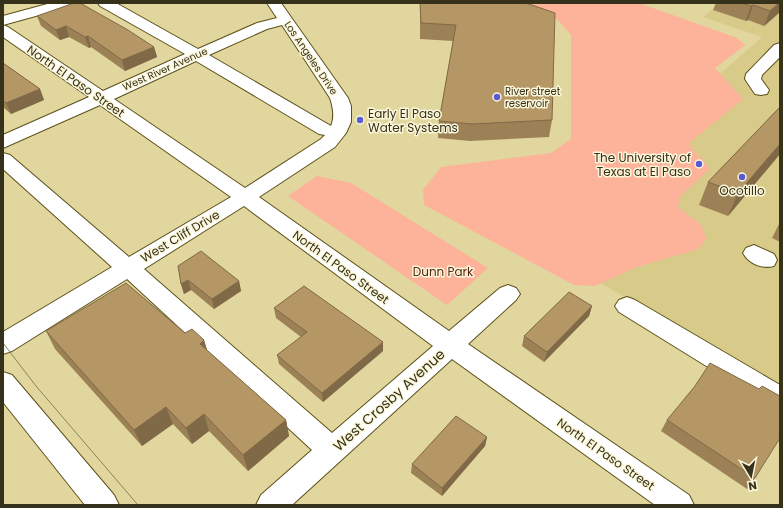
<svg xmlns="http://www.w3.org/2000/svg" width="783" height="508" font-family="Poppins,sans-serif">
<rect width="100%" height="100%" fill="#e1d69d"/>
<polygon fill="#d8cb8a" points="720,3 771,3 780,6 780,387 576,269 536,236 762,37 703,17"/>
<g fill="#fdb29a">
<path d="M506,3H639L737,38L745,45L715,68L743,99L689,143C694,155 704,157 709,170L680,196L678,207L701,225L706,238L699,249L637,267L595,286L574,285L424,205L423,190L441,167L551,153L571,139V35L558,20Z"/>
<polygon points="317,176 351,183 488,268 447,305 288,196"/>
</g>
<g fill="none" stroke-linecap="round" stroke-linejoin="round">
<defs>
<g id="minor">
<path d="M51,3H74L72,6L3,25L8,27L103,91L185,54L100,6L98,3H116L198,49L257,23L277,18L267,3H281L348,98L351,106V122L346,133L335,147L259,197L449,331L500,288L508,285L516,288L520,294L516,300L468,344L689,495L694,505H655L452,359L292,505H256L261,495L312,450L127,279L12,351L3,354V332L112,267L3,169V153L10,155L129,257L231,197L100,105L3,148V135L89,97L3,37V16ZM282,25L330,98C333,107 335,117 331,126L209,55L267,29ZM196,61L319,134L325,135L321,139L245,188L114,99ZM244,206L433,346L332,433L144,269Z"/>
<polygon points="780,43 780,57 762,75 761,79 769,90 767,94 761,95 755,94 745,79 746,74 774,45"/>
<path d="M754,245L774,254L777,260L774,266C762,269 749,264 743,253L746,248Z"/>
<polygon points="627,297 635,300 780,385 780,409 771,406 619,312 615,306 619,300"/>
<polygon points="3,372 12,375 114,495 119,505 85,505 3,402"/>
</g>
</defs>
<use href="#minor" stroke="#5c511a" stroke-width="2"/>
<use href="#minor" fill="#fff" fill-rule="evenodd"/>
<polyline stroke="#8a835b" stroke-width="1" points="3,343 36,386 138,505"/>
</g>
<g fill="#9c8157">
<polygon points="420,3 526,3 552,120 549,137 470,141 438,138 439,121 453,41 420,39"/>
<polygon points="716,3 780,3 780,12 764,26 748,20 746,21 713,10"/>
<polygon points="37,16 154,47 157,57 125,71 91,47 89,48 69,37 60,40 41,26"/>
<polygon points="3,63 40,89 44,100 11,114 3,107"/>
<polygon points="780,107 780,154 728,216 699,205 708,182"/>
<polygon points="780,222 780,242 772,238"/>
<polygon points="178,266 239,281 241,291 214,309 191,290 184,294 181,284"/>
<polygon points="592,306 589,316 544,362 522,346 524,336"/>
<polygon points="274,308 383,351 323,402 279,364 277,355 301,337 276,318"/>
<polygon points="46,331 185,333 204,340 207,350 286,420 289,436 248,471 209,431 192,444 173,424 142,446 55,349"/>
<polygon points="759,389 755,478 747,489 661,431 667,420"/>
<polygon points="487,437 485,446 442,496 411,473 412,464"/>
</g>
<g fill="#7f6947">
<polygon points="779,3 780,3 780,12 764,26 770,11"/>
<polygon points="753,5 748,20 746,21 751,6"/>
<polygon points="66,26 69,37 60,40 56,30"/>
<polygon points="88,36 91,47 89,48 85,37"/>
<polygon points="154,47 157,57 125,71 122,60"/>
<polygon points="40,89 44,100 11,114 6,103"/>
<polygon points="780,144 780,154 728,216 738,193"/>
<polygon points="188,280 191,290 184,294 181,284"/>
<polygon points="239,281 241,291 214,309 212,299"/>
<polygon points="592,306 589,316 544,362 547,352"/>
<polygon points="204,340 209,357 200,344"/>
<polygon points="383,342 383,351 323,402 322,393"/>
<polygon points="166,407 173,424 142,446 134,430"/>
<polygon points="204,414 209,431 192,444 186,428"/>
<polygon points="286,420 289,436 248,471 243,455"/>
<polygon points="487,437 485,446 442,496 442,488"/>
</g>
<g fill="#b59665" stroke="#7f6947">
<polygon points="74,3 80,3 128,30 154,47 122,60 88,36 85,37 66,26 56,30 37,16"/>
<polygon points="420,3 526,3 555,13 552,120 472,124 439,121 456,25 421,23"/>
<polygon points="741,3 779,3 770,11 753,5 751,6"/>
<polygon points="3,63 40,89 6,103 3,100"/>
<polygon points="780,107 780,144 738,193 708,182"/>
<polygon points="201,251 239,281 212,299 188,280 181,284 178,266"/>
<polygon points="126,283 185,333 192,329 204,340 200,344 286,420 243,455 204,414 186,428 166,407 134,430 46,331"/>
<polygon points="304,286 383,342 322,393 277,355 307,332 274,308"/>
<polygon points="569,292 592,306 547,352 524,336"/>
<polygon points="710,363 759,389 762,386 780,396 780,438 755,478 667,420 695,386"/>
<polygon points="456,416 487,437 442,488 412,464"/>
</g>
<g fill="#5a5ad2" stroke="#fcf7da" stroke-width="1.5">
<circle cx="497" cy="97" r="4"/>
<circle cx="360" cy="120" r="4"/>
<circle cx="699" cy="164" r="4"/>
<circle cx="742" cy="177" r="4"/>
</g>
<g text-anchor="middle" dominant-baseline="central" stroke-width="3" stroke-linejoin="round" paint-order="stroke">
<g font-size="10" fill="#35311a" stroke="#fcf7da">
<text transform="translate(311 58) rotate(56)">Los Angeles Drive</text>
<text transform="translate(165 69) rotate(-24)">West River Avenue</text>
</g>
<g font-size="10" fill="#35311a" stroke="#fcf7da" text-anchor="start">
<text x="505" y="91">River street<tspan x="505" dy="12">reservoir</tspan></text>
</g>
<g font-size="12" fill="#35311a" stroke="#fcf7da">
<text transform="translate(76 81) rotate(35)">North El Paso Street</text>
<text transform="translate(180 236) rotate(-31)">West Cliff Drive</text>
<text transform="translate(341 267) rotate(36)">North El Paso Street</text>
<text transform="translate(606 454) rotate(35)">North El Paso Street</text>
</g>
<g font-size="12" fill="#35311a" stroke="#fcf7da" text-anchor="start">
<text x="368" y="113">Early El Paso<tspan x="368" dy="14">Water Systems</tspan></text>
<text x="691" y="157" text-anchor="end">The University of<tspan x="691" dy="14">Texas at El Paso</tspan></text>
<text x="742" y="190" text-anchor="middle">Ocotillo</text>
</g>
<g font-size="12" fill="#572515" stroke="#fcf7da">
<text x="443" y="271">Dunn Park</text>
</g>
<g font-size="14" fill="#35311a" stroke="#fcf7da">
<text transform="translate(389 400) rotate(-42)">West Crosby Avenue</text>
</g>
</g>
<rect width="783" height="508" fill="none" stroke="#35311a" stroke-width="8"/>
<g transform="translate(751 476) rotate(170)" stroke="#fcf7da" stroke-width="3" paint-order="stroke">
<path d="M0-3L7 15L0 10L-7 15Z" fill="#35311a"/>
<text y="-6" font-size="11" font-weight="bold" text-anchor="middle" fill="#35311a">N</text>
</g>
</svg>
